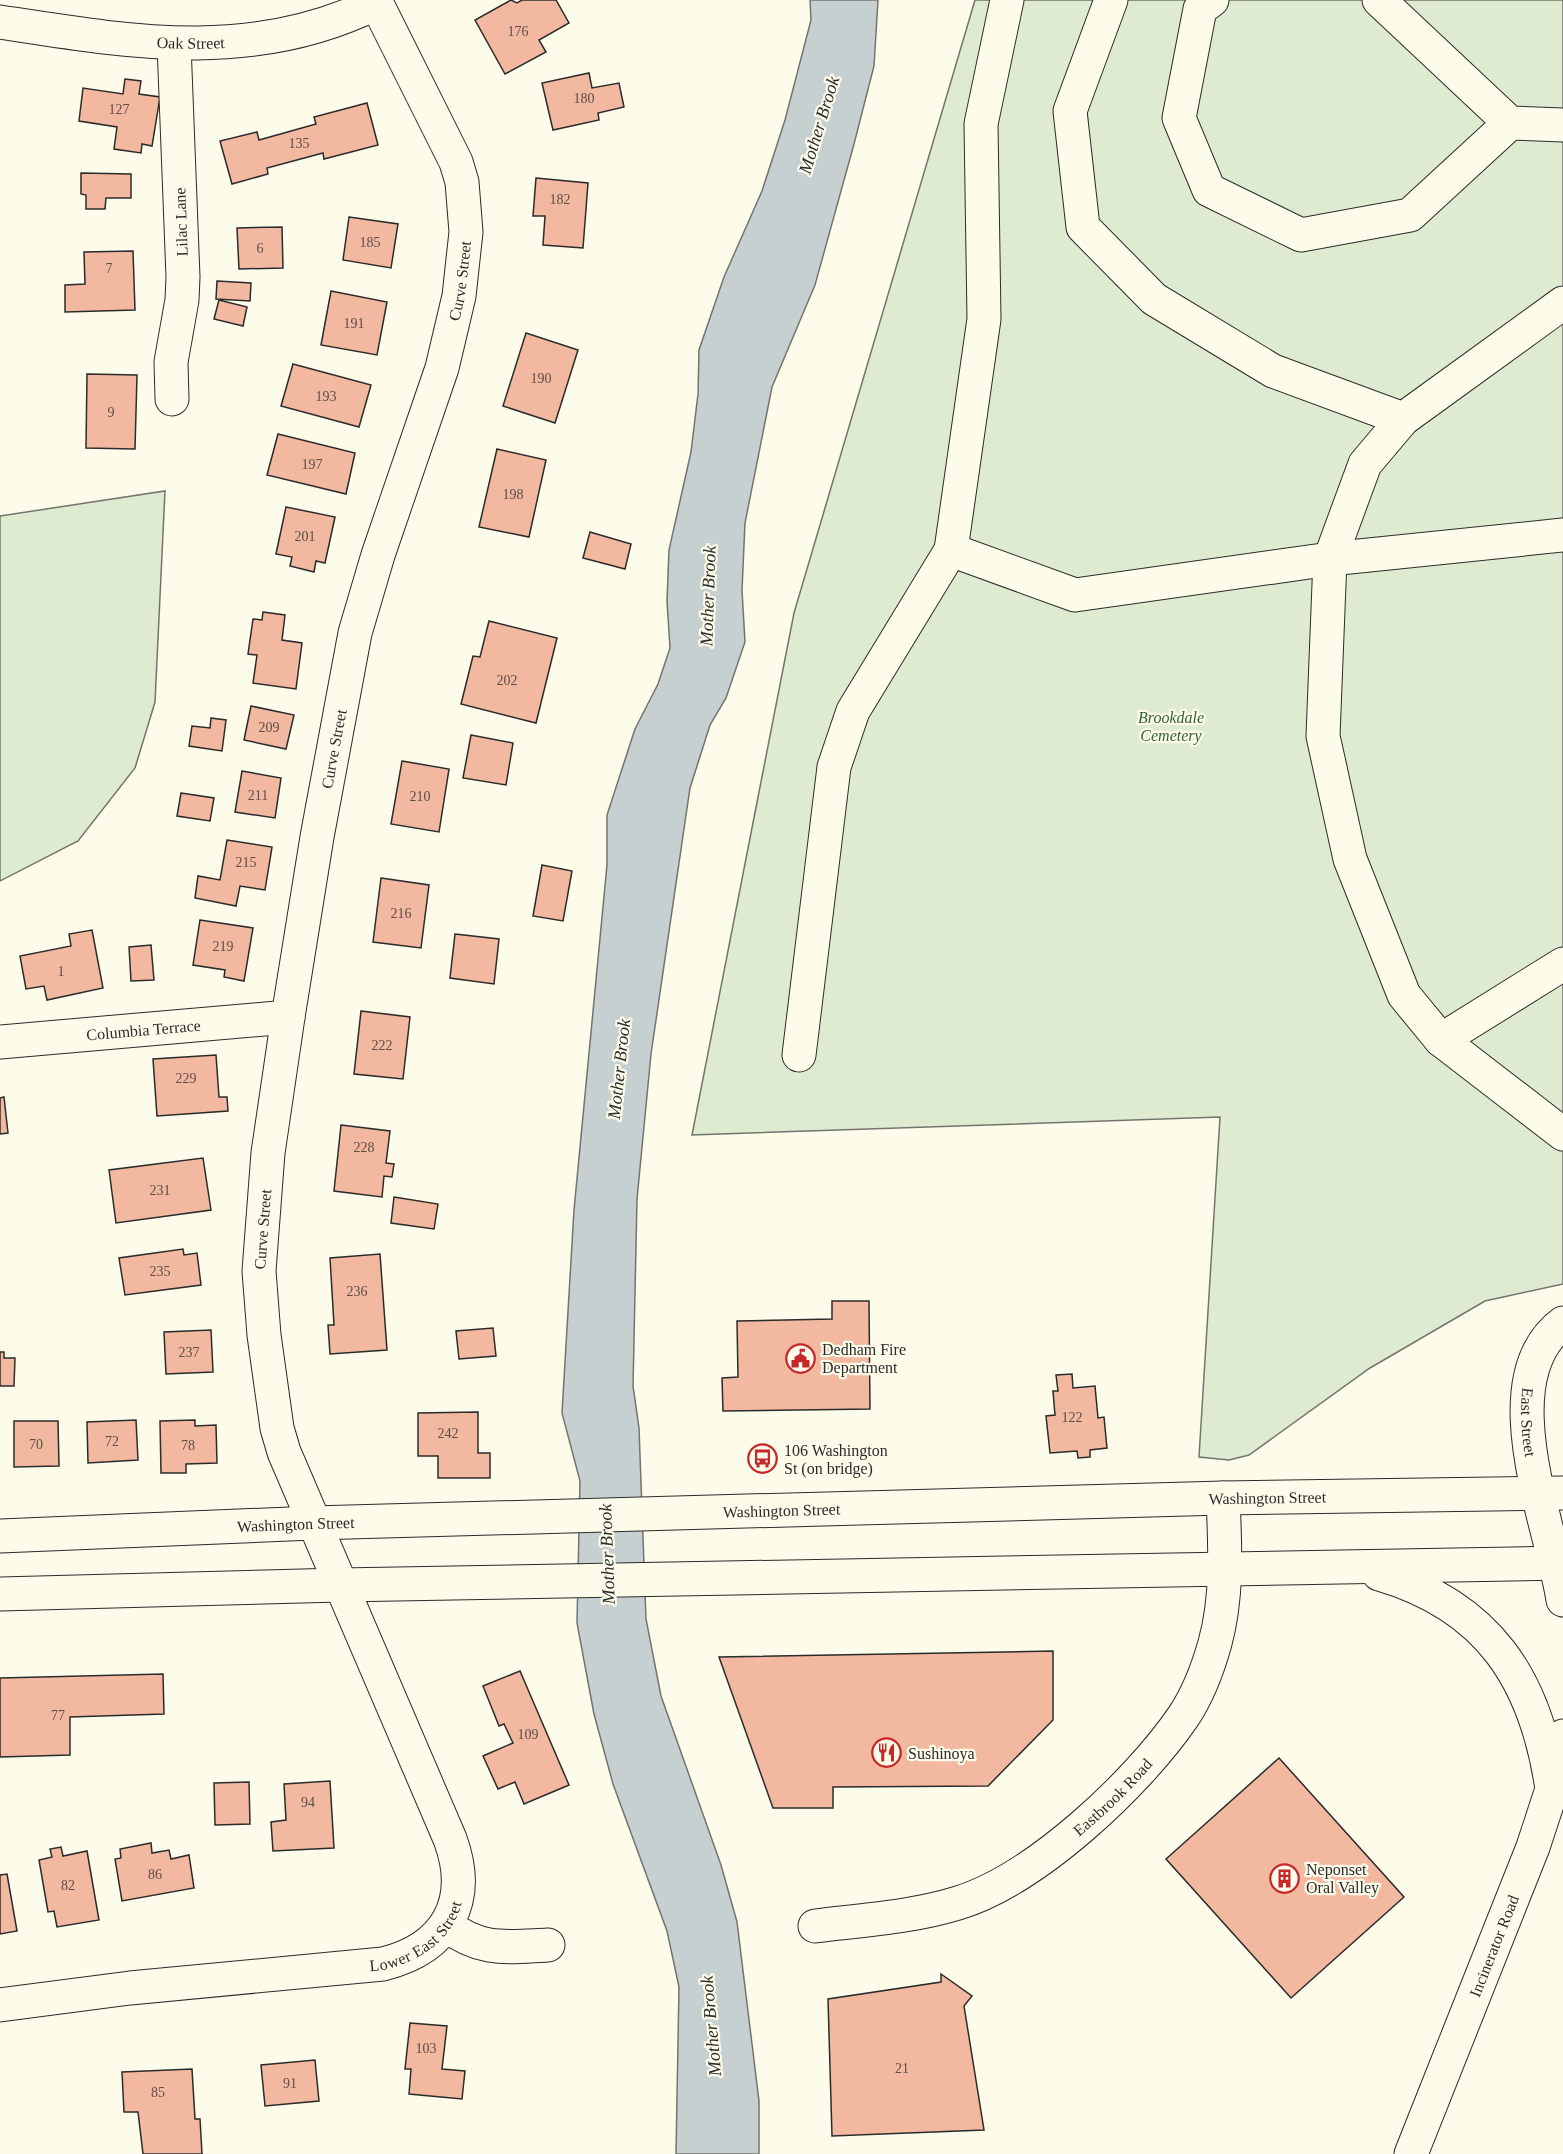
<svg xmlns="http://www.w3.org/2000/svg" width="1563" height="2154" font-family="'Times New Roman',serif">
<rect width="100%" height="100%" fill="#fdfbea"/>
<g fill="#deebd1" stroke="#74746e" stroke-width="1.5">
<polygon points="975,0 1563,0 1563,1284 1485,1301 1370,1368 1249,1455 1229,1460 1199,1457 1220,1117 692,1135 794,613"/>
<polygon points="165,491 155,702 135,768 78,841 0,881 0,516"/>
</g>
<polygon fill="#c7d0d0" stroke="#74746e" stroke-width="1.5" points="810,0 878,0 874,66 854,144 815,285 772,387 745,523 742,590 745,642 726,698 710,725 690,788 651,1054 637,1199 633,1386 639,1428 646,1619 661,1696 721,1865 737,1922 759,2101 759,2154 676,2154 679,1987 667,1931 613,1784 594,1714 577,1623 580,1481 562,1413 574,1210 607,865 607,815 635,729 658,684 670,648 667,601 669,550 691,452 698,394 699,350 724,277 762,191 785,120 811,20"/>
<g fill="#f2b8a0" stroke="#2b2b2b" stroke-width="1.5">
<polygon points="511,0 517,3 522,0 556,0 569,23 539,40 546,52 505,74 475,20"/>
<polygon points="589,73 592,88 619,83 624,107 598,113 599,120 553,130 542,83"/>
<polygon points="125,79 141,81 139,94 160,97 152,146 142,144 141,153 114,149 117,127 79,121 83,88 123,94"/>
<polygon points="367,103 378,145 324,159 323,153 267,168 268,174 232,184 220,141 257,132 259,140 316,124 314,117"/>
<polygon points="81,173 131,174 131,198 106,198 105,209 86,209 86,195 81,194"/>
<polygon points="536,178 588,183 583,248 543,245 545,216 533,216"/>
<polygon points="349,217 398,224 391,268 343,260"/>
<polygon points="282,227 283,268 239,269 237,228"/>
<polygon points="133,251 135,310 65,312 65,285 85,284 84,252"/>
<polygon points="217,281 251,283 250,301 216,299"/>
<polygon points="331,291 387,302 377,355 321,345"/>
<polygon points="219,300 247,307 243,326 214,319"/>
<polygon points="526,333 578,350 555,423 503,406"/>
<polygon points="293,364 371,385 359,427 281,406"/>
<polygon points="87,374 137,375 135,449 86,448"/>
<polygon points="278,434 355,453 346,494 267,475"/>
<polygon points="497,449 546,460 529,537 479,527"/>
<polygon points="286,507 335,517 325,563 316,561 314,572 290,566 292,557 276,554"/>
<polygon points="590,532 631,544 625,569 583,558"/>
<polygon points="263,612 285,615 282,640 302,643 296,689 253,683 257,655 248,654 253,619 262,620"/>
<polygon points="489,621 557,638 536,723 461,704 473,656 480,657"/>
<polygon points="251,706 294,715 286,749 244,740"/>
<polygon points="211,718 226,720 222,751 189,746 192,726 210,728"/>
<polygon points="471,735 513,743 506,785 463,778"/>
<polygon points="402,761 449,769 439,832 391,824"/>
<polygon points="242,771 281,778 275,818 235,812"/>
<polygon points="181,793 214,798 210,821 177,816"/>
<polygon points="227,840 272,847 265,890 240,886 236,906 195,898 198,876 220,880"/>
<polygon points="542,865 572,871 563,921 533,916"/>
<polygon points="381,878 429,885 421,948 373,942"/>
<polygon points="200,920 253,928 244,981 224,977 225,970 193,965"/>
<polygon points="92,930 103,988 47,1000 44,986 26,989 20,956 71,946 69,934"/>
<polygon points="455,934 499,939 494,984 450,978"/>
<polygon points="151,945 154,980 131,981 129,947"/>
<polygon points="361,1011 410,1017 403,1079 354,1074"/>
<polygon points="216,1055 219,1097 227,1097 228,1111 157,1116 153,1059"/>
<polygon points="4,1097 8,1133 0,1134 0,1098"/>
<polygon points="341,1125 390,1131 386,1163 394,1164 392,1177 384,1176 382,1197 334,1191"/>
<polygon points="203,1158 211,1210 116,1223 109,1170"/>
<polygon points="394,1197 438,1204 434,1229 391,1223"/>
<polygon points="183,1249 184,1255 197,1253 201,1285 125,1295 119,1258"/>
<polygon points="380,1254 387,1350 330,1354 328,1325 334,1325 330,1258"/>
<polygon points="832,1301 869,1301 870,1409 723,1411 722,1378 738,1377 737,1321 832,1319"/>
<polygon points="493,1328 496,1356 459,1359 456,1331"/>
<polygon points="211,1330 213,1372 166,1374 164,1332"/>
<polygon points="0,1352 4,1352 4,1358 15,1358 14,1386 0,1386"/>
<polygon points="1072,1374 1073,1388 1095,1386 1098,1418 1104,1417 1107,1448 1090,1450 1090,1457 1078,1458 1077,1451 1050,1453 1046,1416 1055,1415 1053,1391 1058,1391 1056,1375"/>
<polygon points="478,1412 478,1453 490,1453 490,1478 438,1478 438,1456 418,1456 418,1413"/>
<polygon points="136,1420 138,1460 88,1463 87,1422"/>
<polygon points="195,1420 195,1426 216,1425 217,1463 186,1464 186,1473 161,1473 160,1421"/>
<polygon points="14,1421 58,1421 59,1466 14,1467"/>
<polygon points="1053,1651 1053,1720 988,1786 833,1787 833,1808 773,1808 719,1657"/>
<polygon points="520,1671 569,1785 524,1804 515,1782 498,1789 483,1756 513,1743 504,1724 499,1726 483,1686"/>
<polygon points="163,1674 164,1714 70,1717 70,1755 0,1757 0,1678"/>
<polygon points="1279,1758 1404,1897 1291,1998 1166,1859"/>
<polygon points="330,1781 334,1848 273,1851 271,1822 286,1820 284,1784"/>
<polygon points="249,1782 250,1824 215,1825 214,1783"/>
<polygon points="151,1843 152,1853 169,1850 171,1859 189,1855 194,1888 122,1901 115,1859 121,1858 120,1849"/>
<polygon points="61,1847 63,1856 87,1851 99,1920 57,1927 54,1911 48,1912 39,1860 52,1857 50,1849"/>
<polygon points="7,1874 17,1931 0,1934 0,1875"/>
<polygon points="941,1974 972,1996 964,2006 984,2130 832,2136 828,1999 941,1982"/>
<polygon points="410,2023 447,2026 442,2069 465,2071 462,2099 409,2094 411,2069 405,2069"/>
<polygon points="315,2060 319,2101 265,2106 261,2065"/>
<polygon points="192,2069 195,2119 200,2119 202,2154 143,2154 138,2112 124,2112 122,2072"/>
</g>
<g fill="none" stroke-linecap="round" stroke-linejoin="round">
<defs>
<g id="minor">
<polyline points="1111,0 1070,111 1083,227 1154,299 1273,371 1403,419 1563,303"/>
<polyline points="1212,0 1200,9 1179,118 1209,190 1301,235 1410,215 1510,123"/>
<polyline points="1379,0 1510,123 1563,125"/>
<path id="s1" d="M0,22C130,42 253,64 376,3"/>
<polyline points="172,399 171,362 182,300 183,277 174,44"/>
<polyline points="1403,419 1365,464 1330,559 1323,736 1350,859 1404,995 1441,1040 1563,1134"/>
<polyline points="951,550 984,319 981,124 1007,0"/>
<polyline points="1441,1040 1563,964"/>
<path id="s2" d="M0,1042L288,1017"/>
<polyline points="799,1055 834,767 853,711 951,550 1075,595 1330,559 1563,535"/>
<path id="s3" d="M1563,1323C1488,1379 1552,1527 1563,1600"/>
<path d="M446,1925C482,1952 505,1947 548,1945"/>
<path id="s4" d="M815,1926C863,1920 913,1917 958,1903C1036,1879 1137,1784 1183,1717C1198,1695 1208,1668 1215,1643C1228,1595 1225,1547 1223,1498"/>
<path id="s5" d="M0,2005L130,1988L383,1964C447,1948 473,1901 450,1839L284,1452L277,1428L264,1335L259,1271L268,1153L288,1017L317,837L355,633L378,555L442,368L459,296L466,232L462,182L456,162L375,0"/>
<path id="s6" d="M1411,2154L1533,1847L1552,1789L1563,1736"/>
</g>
<g id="major">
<path id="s7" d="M0,1536L313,1523L1223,1498L1563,1493"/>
<path d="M1379,1574C1489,1606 1536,1680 1552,1789"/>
<polyline points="0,1594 340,1585 1563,1563"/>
</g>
</defs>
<use href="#minor" stroke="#2b2b2b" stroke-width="35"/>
<use href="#major" stroke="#2b2b2b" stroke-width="35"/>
<use href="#minor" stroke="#fdfbea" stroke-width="33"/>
<use href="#major" stroke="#fdfbea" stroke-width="33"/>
</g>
<defs>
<symbol id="civic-ring" viewBox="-11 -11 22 22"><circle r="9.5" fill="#fdfbea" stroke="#c62828" stroke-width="1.5"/><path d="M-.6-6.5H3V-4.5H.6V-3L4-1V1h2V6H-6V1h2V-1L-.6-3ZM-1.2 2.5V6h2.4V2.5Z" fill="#c62828"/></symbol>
<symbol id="bus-ring" viewBox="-11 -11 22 22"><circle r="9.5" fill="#fdfbea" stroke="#c62828" stroke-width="1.5"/><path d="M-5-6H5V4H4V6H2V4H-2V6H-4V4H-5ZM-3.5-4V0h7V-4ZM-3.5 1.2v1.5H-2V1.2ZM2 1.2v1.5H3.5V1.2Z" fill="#c62828"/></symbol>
<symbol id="restaurant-ring" viewBox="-11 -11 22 22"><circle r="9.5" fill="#fdfbea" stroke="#c62828" stroke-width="1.5"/><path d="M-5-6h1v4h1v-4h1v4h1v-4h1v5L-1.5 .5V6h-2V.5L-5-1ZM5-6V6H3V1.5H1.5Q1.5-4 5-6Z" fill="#c62828"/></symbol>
<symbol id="building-ring" viewBox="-11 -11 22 22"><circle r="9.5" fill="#fdfbea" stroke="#c62828" stroke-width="1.5"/><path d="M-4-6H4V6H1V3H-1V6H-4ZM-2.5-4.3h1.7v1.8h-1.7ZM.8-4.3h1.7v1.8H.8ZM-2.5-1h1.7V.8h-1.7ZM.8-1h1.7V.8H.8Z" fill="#c62828"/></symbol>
</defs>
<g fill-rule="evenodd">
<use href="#civic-ring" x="784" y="1342" width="33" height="33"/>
<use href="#bus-ring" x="746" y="1442" width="33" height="33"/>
<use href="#restaurant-ring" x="870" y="1736" width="33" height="33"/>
<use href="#building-ring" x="1268" y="1862" width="33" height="33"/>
</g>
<g text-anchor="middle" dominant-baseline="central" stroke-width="4.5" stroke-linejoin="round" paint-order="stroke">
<g font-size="14" fill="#5d4e48">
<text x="518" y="31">176</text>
<text x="584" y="98">180</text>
<text x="119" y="109">127</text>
<text x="299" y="143">135</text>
<text x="560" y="199">182</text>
<text x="370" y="242">185</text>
<text x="260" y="248">6</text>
<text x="109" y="268">7</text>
<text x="354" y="323">191</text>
<text x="541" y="378">190</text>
<text x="326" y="396">193</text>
<text x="111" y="412">9</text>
<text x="312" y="464">197</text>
<text x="513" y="494">198</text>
<text x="305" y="536">201</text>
<text x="507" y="680">202</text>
<text x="269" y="727">209</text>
<text x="258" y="795">211</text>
<text x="420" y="796">210</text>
<text x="246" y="862">215</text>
<text x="401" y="913">216</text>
<text x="223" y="946">219</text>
<text x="61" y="971">1</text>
<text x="382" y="1045">222</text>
<text x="186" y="1078">229</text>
<text x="364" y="1147">228</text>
<text x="160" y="1190">231</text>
<text x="160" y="1271">235</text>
<text x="357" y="1291">236</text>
<text x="189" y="1352">237</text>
<text x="1072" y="1417">122</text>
<text x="448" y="1433">242</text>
<text x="112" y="1441">72</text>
<text x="36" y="1444">70</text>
<text x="188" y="1445">78</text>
<text x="58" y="1715">77</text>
<text x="528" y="1734">109</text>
<text x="308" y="1802">94</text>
<text x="155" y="1874">86</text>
<text x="68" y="1885">82</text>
<text x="426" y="2048">103</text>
<text x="902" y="2068">21</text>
<text x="290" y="2083">91</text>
<text x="158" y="2092">85</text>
</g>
<g font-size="16" fill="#2b2b2b" stroke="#fdfbea">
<text stroke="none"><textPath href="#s1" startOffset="192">Oak Street</textPath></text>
<text transform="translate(181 222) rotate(-92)">Lilac Lane</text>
<text stroke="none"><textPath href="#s5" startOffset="2168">Curve Street</textPath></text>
<text stroke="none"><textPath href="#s5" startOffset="1682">Curve Street</textPath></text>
<text stroke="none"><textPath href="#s2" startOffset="144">Columbia Terrace</textPath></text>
<text stroke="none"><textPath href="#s5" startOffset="1196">Curve Street</textPath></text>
<text stroke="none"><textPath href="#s3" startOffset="110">East Street</textPath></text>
<text stroke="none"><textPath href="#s7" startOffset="1268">Washington Street</textPath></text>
<text stroke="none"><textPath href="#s7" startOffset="782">Washington Street</textPath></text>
<text stroke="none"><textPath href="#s7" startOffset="296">Washington Street</textPath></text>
<text stroke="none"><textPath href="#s4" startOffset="334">Eastbrook Road</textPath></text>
<text stroke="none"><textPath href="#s5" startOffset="429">Lower East Street</textPath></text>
<text stroke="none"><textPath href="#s6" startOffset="224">Incinerator Road</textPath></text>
</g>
<g font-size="16" font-style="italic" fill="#34623c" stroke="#fdfbea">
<text x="1171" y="717">Brookdale<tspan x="1171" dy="18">Cemetery</tspan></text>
</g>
<g font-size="16" fill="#2b2b2b" stroke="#fdfbea" text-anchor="start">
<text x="822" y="1349">Dedham Fire<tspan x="822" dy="18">Department</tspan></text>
<text x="784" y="1450">106 Washington<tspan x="784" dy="18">St (on bridge)</tspan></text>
<text x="908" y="1753">Sushinoya</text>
<text x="1306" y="1869">Neponset<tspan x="1306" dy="18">Oral Valley</tspan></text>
</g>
<g font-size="18" font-style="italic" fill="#2b2b2b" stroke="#fdfbea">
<text transform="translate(819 125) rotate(-73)">Mother Brook</text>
<text transform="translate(708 596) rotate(-88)">Mother Brook</text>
<text transform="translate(619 1069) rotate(-84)">Mother Brook</text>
<text transform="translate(607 1554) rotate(-92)">Mother Brook</text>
<text transform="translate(711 2026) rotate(-95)">Mother Brook</text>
</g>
</g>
</svg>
